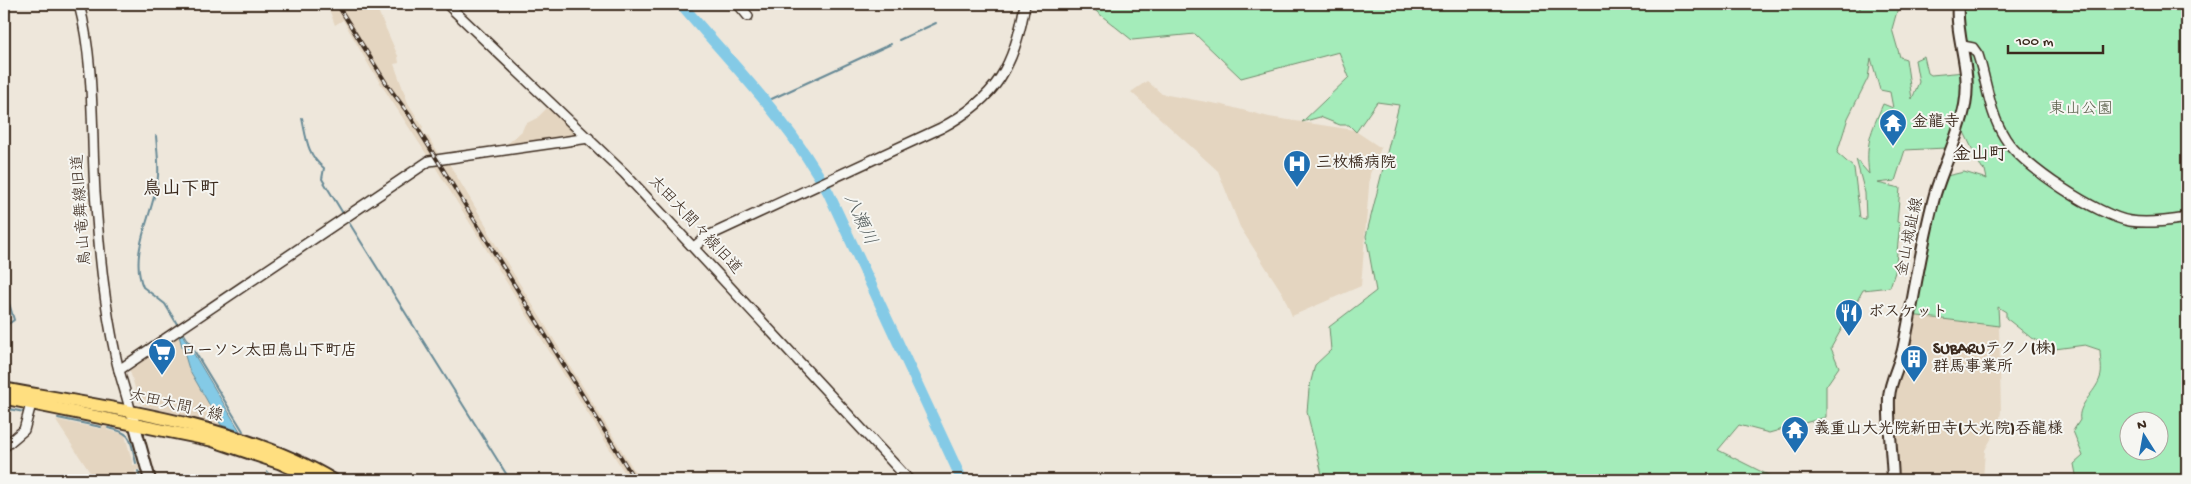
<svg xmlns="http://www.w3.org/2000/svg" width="2191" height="484" font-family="'Gochi Hand','Klee One',sans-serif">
<rect width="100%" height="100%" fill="#eee7db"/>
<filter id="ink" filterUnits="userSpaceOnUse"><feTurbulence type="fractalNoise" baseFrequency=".02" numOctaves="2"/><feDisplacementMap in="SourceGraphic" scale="10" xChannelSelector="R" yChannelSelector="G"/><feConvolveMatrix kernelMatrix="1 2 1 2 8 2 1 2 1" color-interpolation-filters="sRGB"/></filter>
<g filter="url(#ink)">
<g fill="#e4d5c0">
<polygon points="327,4 375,4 398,56 399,63 394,64 408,103 423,127 422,130 426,137 428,136 439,156 429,157 427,155 371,69 343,20 335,25"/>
<polygon points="1147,81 1162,94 1223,105 1269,117 1354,130 1381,148 1370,174 1361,286 1292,316 1283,294 1240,227 1218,171 1131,92"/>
<polygon points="550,105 580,137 505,146 522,131 525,124 537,118"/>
<polygon points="448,162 489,230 488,232 640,480 629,480 434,165"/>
<polygon points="1910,315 1999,326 2001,411 1999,425 1985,450 1983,480 1893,480 1889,412"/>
<polygon points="179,336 189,369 221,425 144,406 139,401 129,368"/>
<polygon points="57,420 101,429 102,426 107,427 107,430 122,433 125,435 133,465 138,464 139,469 135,471 136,475 128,480 95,480 56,421"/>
</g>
<path fill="#a4ecba" stroke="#708b6c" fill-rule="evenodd" d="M1087,4H1857L1860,9L1861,4H1899L1892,29L1900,57L1906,59L1912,99L1919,82L1915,60L1924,56L1928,73L1931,75L1965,72L1958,4H2187V480H2077L2074,464L2083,456L2073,431L2080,420C2077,405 2095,393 2100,378C2103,371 2100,359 2100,350L2085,345L2055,349L2030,337L2006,318V312L1998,307L1999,326L1910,315L1942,177L1964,172L1987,179L1985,170L1982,169L1964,132L1954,129L1946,148L1905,150L1895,181L1877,183L1900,188L1897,222L1900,223L1895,272L1890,287L1863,290L1831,348L1839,367L1826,386V417L1769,433L1739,425L1718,450L1778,480H1341L1340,477L1322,474L1307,412L1309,389L1315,365L1331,350L1329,327L1376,291L1366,236L1399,105L1377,102L1356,132L1349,125H1340L1320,117L1302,122L1349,77L1339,52L1241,78L1195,34L1132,40ZM1871,58L1880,90L1890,92L1893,108L1883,104C1871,132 1865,144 1869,174L1856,159L1865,193L1866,219L1860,218L1854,168L1837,153L1848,118L1868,78ZM2128,422H2158V452H2128Z"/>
<polygon fill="#84cae6" stroke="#678a96" points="182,334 240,431 221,425 189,369 179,336"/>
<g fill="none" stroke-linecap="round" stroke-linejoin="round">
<g stroke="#678a96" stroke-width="2">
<polyline points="899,40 936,23"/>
<polyline points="765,102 891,44"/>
<path d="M302,118C306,136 307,156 324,168L322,179L344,215"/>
<path d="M156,136C157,149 159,163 158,176C155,212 128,251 143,287L165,304L177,324"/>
<polyline points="348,221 510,480"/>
<polyline points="4,327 14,320 8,300"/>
<polyline points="184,334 243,431"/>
<polyline points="4,408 24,412"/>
<polyline points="58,418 101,427"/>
<path d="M108,428C134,433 130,440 136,463"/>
<polyline points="267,472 272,480"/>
<polyline points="136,480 140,478 138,471"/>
</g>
<path stroke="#84cae6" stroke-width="11" d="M681,4C732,64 790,122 828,192L962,480"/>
<defs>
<g id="tertiary">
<path d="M79,4C95,65 91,129 95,192C99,248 104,304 116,358C120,377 127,395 131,413"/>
<polyline points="447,4 624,173 909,480"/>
<polyline points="738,4 748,16"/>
<path d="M1963,46L1973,48L1978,55C1987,82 1989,113 2005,138C2022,166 2099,216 2130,221C2148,224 2169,221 2187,218"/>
<path d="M694,247L706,237L941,128C997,98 1015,65 1025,4"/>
<polyline points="119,370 429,161 589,138"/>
<polyline points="4,447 24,430 31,404"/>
</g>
<g id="secondary">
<polyline points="133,419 150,480"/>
<path d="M1893,480C1892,453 1888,425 1889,397C1890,381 1899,366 1903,350C1914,298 1921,245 1935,194C1944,164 1959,136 1965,105C1972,68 1955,39 1958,4"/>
</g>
<g id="primary">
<path d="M4,389C107,407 243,425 333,480"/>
<polyline points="4,398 211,440 280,463 317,480"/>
</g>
</defs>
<use href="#tertiary" stroke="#3b2a1e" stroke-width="12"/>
<use href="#secondary" stroke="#3b2a1e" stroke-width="14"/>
<use href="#primary" stroke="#3b2a1e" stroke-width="15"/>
<use href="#tertiary" stroke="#f6f6f2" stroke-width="9"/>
<use href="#secondary" stroke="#f6f6f2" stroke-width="10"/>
<use href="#primary" stroke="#ffdf80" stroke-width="11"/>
<defs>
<polyline id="rail" points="337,4 388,86 410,116 635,480"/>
</defs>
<use href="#rail" stroke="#3b2a1e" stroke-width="4"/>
<use href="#rail" stroke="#f6f6f2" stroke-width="2" stroke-dasharray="5.5" stroke-linecap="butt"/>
</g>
</g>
<defs>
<symbol id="temple-pin" viewBox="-11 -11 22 30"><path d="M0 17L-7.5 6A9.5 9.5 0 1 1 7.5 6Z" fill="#1f6fb2" stroke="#f6f6f2"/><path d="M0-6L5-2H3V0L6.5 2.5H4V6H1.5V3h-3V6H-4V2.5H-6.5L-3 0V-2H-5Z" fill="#fff"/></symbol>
<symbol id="hospital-pin" viewBox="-11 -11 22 30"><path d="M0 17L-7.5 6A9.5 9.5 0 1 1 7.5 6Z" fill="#1f6fb2" stroke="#f6f6f2"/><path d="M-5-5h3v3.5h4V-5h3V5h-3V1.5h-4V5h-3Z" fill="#fff"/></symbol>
<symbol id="restaurant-pin" viewBox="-11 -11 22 30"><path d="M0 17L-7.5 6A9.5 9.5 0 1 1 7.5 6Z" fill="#1f6fb2" stroke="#f6f6f2"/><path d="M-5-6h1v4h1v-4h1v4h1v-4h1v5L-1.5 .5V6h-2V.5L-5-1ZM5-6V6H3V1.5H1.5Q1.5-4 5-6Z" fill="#fff"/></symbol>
<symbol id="supermarket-pin" viewBox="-11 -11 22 30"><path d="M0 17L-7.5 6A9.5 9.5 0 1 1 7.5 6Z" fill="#1f6fb2" stroke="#f6f6f2"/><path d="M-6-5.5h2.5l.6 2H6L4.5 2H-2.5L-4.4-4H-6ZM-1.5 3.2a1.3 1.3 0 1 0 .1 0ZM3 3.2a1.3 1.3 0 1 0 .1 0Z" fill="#fff"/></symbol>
<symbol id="building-pin" viewBox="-11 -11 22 30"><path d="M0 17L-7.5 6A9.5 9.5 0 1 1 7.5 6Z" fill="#1f6fb2" stroke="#f6f6f2"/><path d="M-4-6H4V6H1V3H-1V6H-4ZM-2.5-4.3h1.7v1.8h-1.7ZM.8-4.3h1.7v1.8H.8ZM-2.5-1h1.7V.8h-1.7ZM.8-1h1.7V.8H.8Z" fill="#fff"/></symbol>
</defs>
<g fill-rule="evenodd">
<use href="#temple-pin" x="1877" y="107" width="32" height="43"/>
<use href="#hospital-pin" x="1281" y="148" width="32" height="43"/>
<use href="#restaurant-pin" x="1833" y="297" width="32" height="43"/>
<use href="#supermarket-pin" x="146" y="336" width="32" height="43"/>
<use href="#building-pin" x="1898" y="343" width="32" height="43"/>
<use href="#temple-pin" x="1779" y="414" width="32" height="43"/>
</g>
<g text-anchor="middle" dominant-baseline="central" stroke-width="4" stroke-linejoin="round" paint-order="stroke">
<g font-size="16" fill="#555a45" stroke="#f6f6f2">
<text x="2081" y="110">東山公園</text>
</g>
<g font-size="16" font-weight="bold" fill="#3b2a1e" stroke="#f6f6f2" text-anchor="start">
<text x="1912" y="123">金龍寺</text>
<text x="1316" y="164">三枚橋病院</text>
<text x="1868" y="313">ボスケット</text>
<text x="1933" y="350">SUBARUテクノ(株)<tspan x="1933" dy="18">群馬事業所</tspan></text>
<text x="181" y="352">ローソン太田鳥山下町店</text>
<text x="1814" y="430">義重山大光院新田寺(大光院)吞龍様</text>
</g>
<g font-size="16" fill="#3b2a1e" stroke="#f6f6f2">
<text transform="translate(83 210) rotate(-94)">鳥山竜舞線旧道</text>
<text transform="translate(694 226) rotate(47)">太田大間々線旧道</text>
<text transform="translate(1911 237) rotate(-78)">金山城趾線</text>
<text transform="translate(176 407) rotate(13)">太田大間々線</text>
</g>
<g font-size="18" font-weight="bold" fill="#3b2a1e" stroke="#f6f6f2">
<text x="1980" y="155">金山町</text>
</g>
<g font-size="18" font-style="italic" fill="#515a5a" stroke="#f6f6f2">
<text transform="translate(859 220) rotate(65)">八瀬川</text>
</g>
<g font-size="19" font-weight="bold" fill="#3b2a1e" stroke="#f6f6f2">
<text x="181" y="190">鳥山下町</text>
</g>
</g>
<rect width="2191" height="484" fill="none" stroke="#f6f6f2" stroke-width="20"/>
<rect x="10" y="10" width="2171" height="464" fill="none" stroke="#3b2a1e" stroke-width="2" filter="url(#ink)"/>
<g transform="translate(2144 436) rotate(349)"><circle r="24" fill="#f6f6f2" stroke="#aba49d"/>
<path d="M0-4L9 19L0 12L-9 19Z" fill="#1f6fb2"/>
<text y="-8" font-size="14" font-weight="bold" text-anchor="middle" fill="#3b2a1e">N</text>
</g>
<path d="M2008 45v8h95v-8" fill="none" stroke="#3b2a1e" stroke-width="2.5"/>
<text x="2016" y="45" font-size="15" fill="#3b2a1e" stroke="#f6f6f2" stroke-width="4" paint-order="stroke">100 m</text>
</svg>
